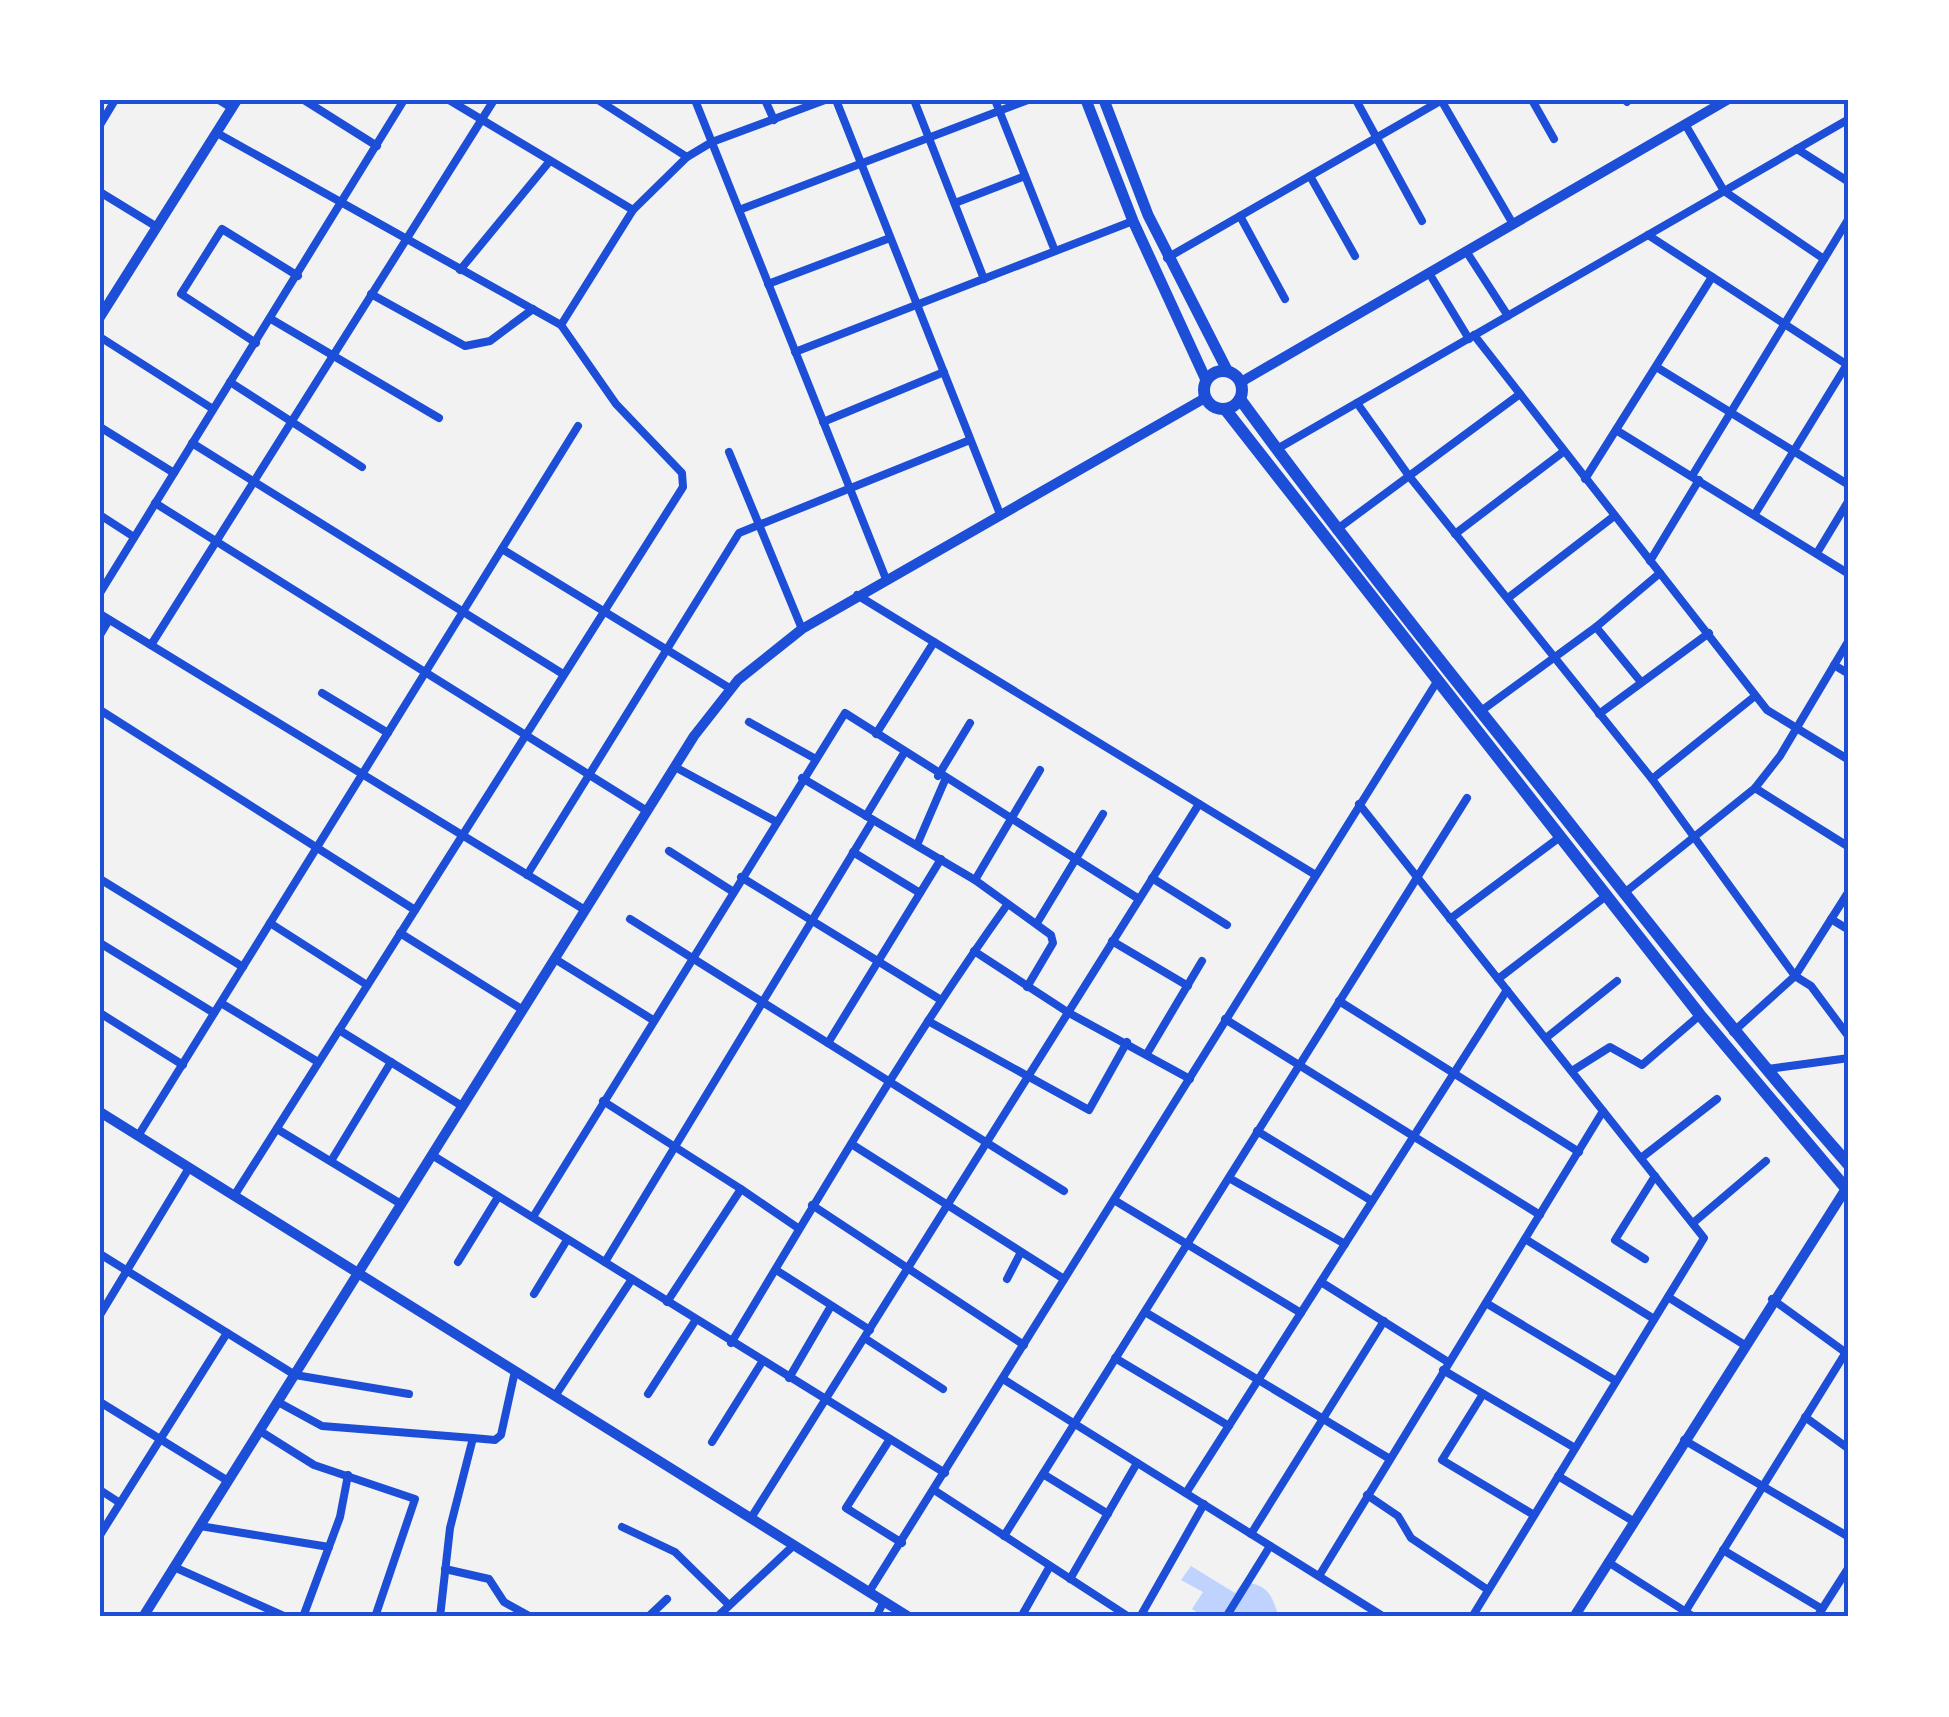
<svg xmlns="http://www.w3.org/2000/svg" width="1949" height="1717" font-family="'Fira Sans',sans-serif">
<rect width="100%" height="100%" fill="#f2f2f2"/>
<path fill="#bfd3fe" d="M1191,1566L1235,1593L1243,1582C1269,1585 1271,1594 1279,1617H1204L1192,1609L1203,1592L1181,1580Z"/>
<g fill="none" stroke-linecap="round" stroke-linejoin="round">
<g stroke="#1d4ed8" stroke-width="8">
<polyline points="219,100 232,108"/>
<polyline points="304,100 377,146"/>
<polyline points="449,100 633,210"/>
<polyline points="598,100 687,157 712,142 825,100"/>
<polyline points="695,100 886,579"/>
<polyline points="765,100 774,120"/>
<polyline points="836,100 1000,514"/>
<polyline points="914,100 984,279"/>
<polyline points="995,100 1055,251"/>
<polyline points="1356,100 1422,221"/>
<polyline points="1441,100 1513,224"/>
<polyline points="1532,100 1554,139"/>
<polyline points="1625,100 1627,102"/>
<polyline points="1685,124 1724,191 1824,259"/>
<polyline points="100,125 115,100"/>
<polyline points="217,133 561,325 633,210 687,157"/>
<polyline points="1797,149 1849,182"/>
<polyline points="1310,176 1355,256"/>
<polyline points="100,192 157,227"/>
<polyline points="955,203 1025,176"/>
<polyline points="739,210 1028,100"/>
<polyline points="1240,216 1285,299"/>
<polyline points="1648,235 1849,366"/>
<polyline points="1466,251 1508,316"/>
<polyline points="1167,258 1442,100"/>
<polyline points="460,270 549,162"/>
<polyline points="1429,273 1469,339"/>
<polyline points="768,284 890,238"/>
<polyline points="371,294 465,346 490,341 533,309"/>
<polyline points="271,319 439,418"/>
<polyline points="1474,335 1767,710 1849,760"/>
<polyline points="100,337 213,409"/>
<polyline points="256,343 181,294 222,229 298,276"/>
<polyline points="795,352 1133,221"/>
<polyline points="1658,368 1849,485"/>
<polyline points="230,382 362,467"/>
<polyline points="1357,403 1409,476 1652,779 1795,976 1811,986 1849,1037"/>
<polyline points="823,422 944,372"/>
<polyline points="100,427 174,473"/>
<polyline points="1616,430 1849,574"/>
<polyline points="192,443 563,674"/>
<polyline points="1277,449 1849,119"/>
<polyline points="729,452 802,629"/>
<polyline points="1692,476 1849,218"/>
<polyline points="1585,479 1712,277"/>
<polyline points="155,503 647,811"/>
<polyline points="1755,514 1849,361"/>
<polyline points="100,515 134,537"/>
<polyline points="1336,530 1520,394"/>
<polyline points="1455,534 1563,452"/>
<polyline points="502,549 731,689"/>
<polyline points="1817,553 1849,500"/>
<polyline points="1650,561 1699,480"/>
<polyline points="100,593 404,100"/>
<polyline points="857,595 1314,874"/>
<polyline points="1508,598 1613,517"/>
<polyline points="100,614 585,910"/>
<polyline points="1596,627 1641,682"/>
<polyline points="100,635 109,620"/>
<polyline points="151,645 494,100"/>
<polyline points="1834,665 1849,674"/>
<polyline points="322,693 388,733"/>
<polyline points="100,710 415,910"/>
<polyline points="1481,711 1596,627 1660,573"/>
<polyline points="1599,714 1709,633"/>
<polyline points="749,722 814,758"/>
<polyline points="876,734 934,642"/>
<polyline points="675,767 775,821"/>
<polyline points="938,776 970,723"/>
<polyline points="802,778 975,880 1051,935 1053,943 1027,987"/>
<polyline points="1652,779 1755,696"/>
<polyline points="1755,788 1849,847"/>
<polyline points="1359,804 1704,1238 1472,1617"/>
<polyline points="866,816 904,753"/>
<polyline points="917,845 945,780"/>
<polyline points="669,851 732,891"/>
<polyline points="853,852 920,893"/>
<polyline points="527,875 739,533 970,440"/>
<polyline points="741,877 941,1000"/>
<polyline points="1152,878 1227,925"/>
<polyline points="100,879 243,967"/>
<polyline points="975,880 1040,770"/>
<polyline points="1623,894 1755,788 1780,756 1849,640"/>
<polyline points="630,919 1064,1191"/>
<polyline points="1450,919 1560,837"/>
<polyline points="1831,919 1849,930"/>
<polyline points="270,923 367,985"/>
<polyline points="1037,923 1103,814"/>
<polyline points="400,933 523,1010"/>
<polyline points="1112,941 1188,986"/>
<polyline points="100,943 214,1013"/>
<polyline points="974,951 1069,1013 1190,1079"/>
<polyline points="555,959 653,1020"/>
<polyline points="1498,979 1606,896"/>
<polyline points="1339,1001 1579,1152"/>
<polyline points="221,1003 318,1062"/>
<polyline points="100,1013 183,1065"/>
<polyline points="1225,1019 1540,1215"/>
<polyline points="928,1021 1089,1110 1127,1042"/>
<polyline points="339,1030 462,1106"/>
<polyline points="1733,1032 1795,976 1849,891"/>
<polyline points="1546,1038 1617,981"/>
<polyline points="828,1043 941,859"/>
<polyline points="1148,1052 1202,961"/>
<polyline points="1768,1069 1849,1058"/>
<polyline points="1572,1071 1610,1047 1642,1065 1700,1015"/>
<polyline points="603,1101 741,1189"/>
<polyline points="277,1129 401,1204"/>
<polyline points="1257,1131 1372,1201"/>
<polyline points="138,1136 578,426"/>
<polyline points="853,1145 1064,1279"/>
<polyline points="432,1155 945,1473"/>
<polyline points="1641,1158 1717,1099"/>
<polyline points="331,1161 391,1062"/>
<polyline points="1229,1178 1345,1244"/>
<polyline points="234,1196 683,487 682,473 616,404 561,325"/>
<polyline points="1114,1200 1301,1313"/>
<polyline points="812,1205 1024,1345"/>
<polyline points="533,1217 845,713 1139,899"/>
<polyline points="1693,1223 1766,1161"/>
<polyline points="1525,1239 1654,1319"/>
<polyline points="100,1254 295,1375 409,1394"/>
<polyline points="1645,1259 1615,1240 1655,1176"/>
<polyline points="458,1262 498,1197"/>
<polyline points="605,1262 873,820"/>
<polyline points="776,1270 870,1330"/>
<polyline points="1007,1279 1021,1252"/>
<polyline points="1321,1282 1448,1362"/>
<polyline points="534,1294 567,1240"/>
<polyline points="1668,1297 1743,1344"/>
<polyline points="1772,1299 1849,1355"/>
<polyline points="667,1302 741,1189 798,1228"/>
<polyline points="1486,1303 1616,1381"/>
<polyline points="1145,1312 1390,1459"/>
<polyline points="100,1315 189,1168"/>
<polyline points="866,1339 943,1389"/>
<path d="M731,1343C820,1196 906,1046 1007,905"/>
<polyline points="1115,1358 1229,1426"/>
<polyline points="1443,1370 1575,1448"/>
<polyline points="789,1378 831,1306"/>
<polyline points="1003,1379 1384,1617"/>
<polyline points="648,1394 695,1321"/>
<polyline points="1483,1394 1442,1460 1534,1515"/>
<polyline points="555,1396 632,1279"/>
<polyline points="100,1402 228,1481"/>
<polyline points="278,1402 322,1426 473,1438"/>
<polyline points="1805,1417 1849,1449"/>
<polyline points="260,1431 314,1465 415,1499 375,1617"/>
<polyline points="890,1439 846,1508 902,1543"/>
<polyline points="1684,1440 1849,1537"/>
<polyline points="712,1442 762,1362"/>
<polyline points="1043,1474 1108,1514"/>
<polyline points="1558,1476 1633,1521"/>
<polyline points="100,1490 120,1503"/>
<polyline points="934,1490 1129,1617"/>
<polyline points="1186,1493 1507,990"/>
<polyline points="1367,1495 1398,1516 1411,1538 1488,1590"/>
<polyline points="751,1518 1199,804"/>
<polyline points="200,1526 329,1547"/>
<polyline points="622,1527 675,1552 729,1605"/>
<polyline points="1251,1534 1384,1321"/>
<polyline points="100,1535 227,1333"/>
<polyline points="1004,1536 1467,798"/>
<polyline points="1723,1550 1822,1609"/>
<polyline points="1608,1562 1694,1617"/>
<polyline points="174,1567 286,1617"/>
<polyline points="445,1569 489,1579 504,1602 531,1617"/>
<polyline points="1319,1576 1603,1111"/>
<polyline points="1070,1579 1137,1463"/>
<polyline points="869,1592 1438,680"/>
<polyline points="303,1617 340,1517 348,1475"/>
<polyline points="440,1617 450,1528 473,1438 495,1440 501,1435 515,1371"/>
<polyline points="648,1617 667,1599"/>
<polyline points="717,1617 794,1545"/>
<polyline points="876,1617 884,1601"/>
<polyline points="1021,1617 1050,1566"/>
<polyline points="1140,1617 1204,1504"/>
<polyline points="1226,1617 1270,1546"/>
<polyline points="1682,1617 1846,1352"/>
<polyline points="1817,1617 1849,1567"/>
</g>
<g stroke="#1d4ed8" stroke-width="10">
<polyline points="100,317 237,100"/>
<polyline points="1241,382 1727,100"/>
<polyline points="100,1112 909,1617"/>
<polyline points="143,1617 694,736 738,680 802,629 1205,398"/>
<polyline points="1574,1617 1849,1184"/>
</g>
<g stroke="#1d4ed8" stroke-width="11">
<polyline points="1086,100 1133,221 1206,380"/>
<polyline points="1104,100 1148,215 1227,370"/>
</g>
<g stroke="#1d4ed8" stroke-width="12">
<circle cx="1223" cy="390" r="19"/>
<path d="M1240,399C1318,506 1399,609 1481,712C1603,864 1720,1019 1849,1165"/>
<polyline points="1225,409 1700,1015 1849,1192"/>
</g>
</g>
<rect width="1949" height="1717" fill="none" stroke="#ffffff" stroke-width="205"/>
<rect x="102" y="102" width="1744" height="1512" fill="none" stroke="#1d4ed8" stroke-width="4"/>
</svg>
